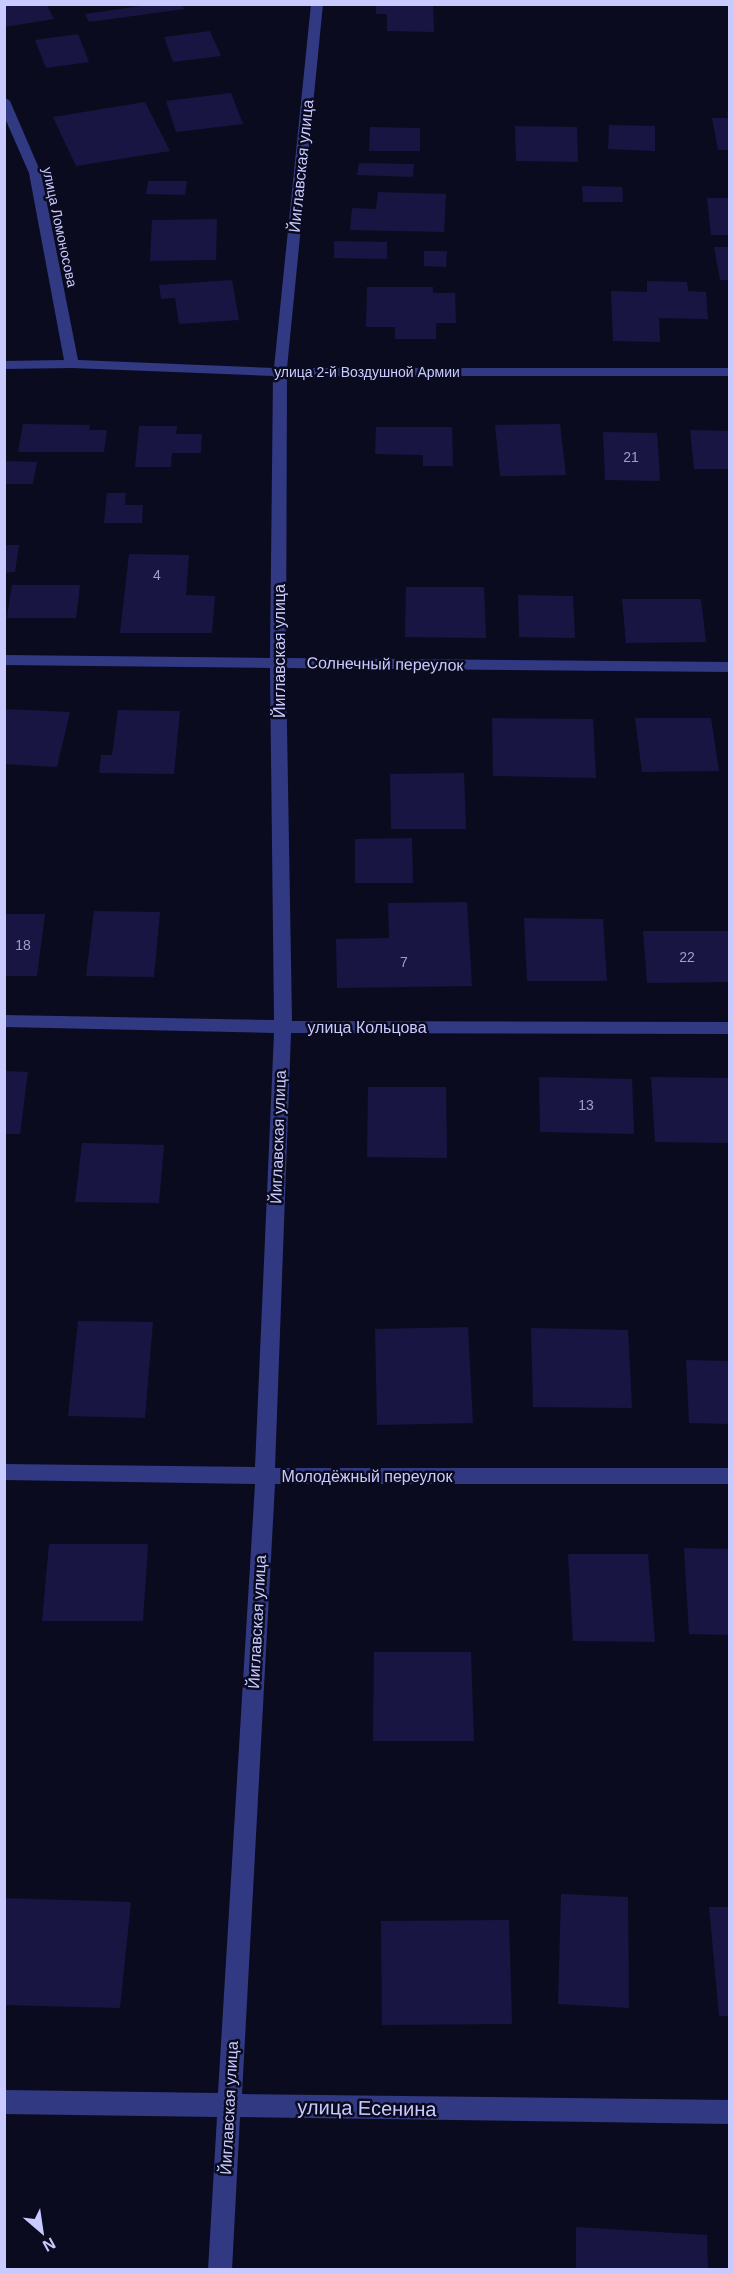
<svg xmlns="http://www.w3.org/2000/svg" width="734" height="2274" font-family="Arial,sans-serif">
<rect width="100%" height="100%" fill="#0b0b20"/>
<g fill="#181542">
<polygon points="5,4 46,4 54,19 5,27"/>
<polygon points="154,4 182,4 184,9 89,22 85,14"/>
<polygon points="376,4 433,4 434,32 387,31 387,14 376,14"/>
<polygon points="210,31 221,56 173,62 164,37"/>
<polygon points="78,34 89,62 46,68 35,40"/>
<polygon points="231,93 243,124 176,132 166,101"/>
<polygon points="145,102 170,151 76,166 53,117"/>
<polygon points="727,111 730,111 730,150 718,150 712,118 728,118"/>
<polygon points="609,125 655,126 655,151 608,149"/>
<polygon points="515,126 577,127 578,162 516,161"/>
<polygon points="370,127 420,128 420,151 369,151"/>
<polygon points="359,163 414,164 413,177 357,175"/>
<polygon points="148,181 187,181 185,195 146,194"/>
<polygon points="582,186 622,187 623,202 583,202"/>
<polygon points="378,192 446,194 444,232 350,230 352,208 376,209"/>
<polygon points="707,198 730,198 730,235 711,235"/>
<polygon points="217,219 216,260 150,261 152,220"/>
<polygon points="334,241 387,242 387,259 334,258"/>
<polygon points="714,247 730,247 730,280 720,280"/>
<polygon points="424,251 447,251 446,267 424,266"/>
<polygon points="232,280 239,320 179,324 175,298 161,299 159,285"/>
<polygon points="647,281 687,282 688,291 706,292 708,319 659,318 660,342 613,341 611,291 647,292"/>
<polygon points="367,287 433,287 433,293 455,293 456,323 436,323 436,339 395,339 395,327 366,327"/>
<polygon points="23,424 90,425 89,430 107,430 104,452 18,452"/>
<polygon points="560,424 566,475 500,476 495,425"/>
<polygon points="139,426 177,426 176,434 202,434 201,453 172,453 171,467 135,467"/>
<polygon points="376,427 452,427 453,466 423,466 423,455 375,454"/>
<polygon points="690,430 730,431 730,469 694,469"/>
<polygon points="603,432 657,433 660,481 605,480"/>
<polygon points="4,461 37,462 33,484 4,484"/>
<polygon points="107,493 126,493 125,505 143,505 142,523 104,523"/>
<polygon points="4,545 19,545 15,572 4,573"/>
<polygon points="129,554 189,555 186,595 215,596 212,633 120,633"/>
<polygon points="12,585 80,585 76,618 7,618"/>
<polygon points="406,587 484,587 486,638 405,637"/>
<polygon points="518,595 573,596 575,638 519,637"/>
<polygon points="622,599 701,599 706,642 626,643"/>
<polygon points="4,709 70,712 57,767 4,764"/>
<polygon points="118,710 180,711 174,774 99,773 101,755 112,755"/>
<polygon points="492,718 593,719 596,778 493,776"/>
<polygon points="635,718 711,718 719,771 642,772"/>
<polygon points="464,773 466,829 391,829 390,774"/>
<polygon points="412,838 413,883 355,883 355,839"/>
<polygon points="467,902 472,986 337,988 336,939 389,938 388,903"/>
<polygon points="94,911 160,912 154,977 86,976"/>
<polygon points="4,914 45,914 37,976 4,976"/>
<polygon points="524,918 603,919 607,981 527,981"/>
<polygon points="643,931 730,931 730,982 647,983"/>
<polygon points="4,1071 28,1072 20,1134 4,1134"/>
<polygon points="539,1077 632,1079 634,1134 540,1132"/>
<polygon points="651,1077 730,1078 730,1143 655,1142"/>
<polygon points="368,1087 446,1087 447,1158 367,1157"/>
<polygon points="82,1143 164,1145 159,1203 75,1202"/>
<polygon points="78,1321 153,1322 145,1418 68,1416"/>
<polygon points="468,1327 473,1423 377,1425 375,1329"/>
<polygon points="531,1328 628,1330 632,1408 533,1407"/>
<polygon points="686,1360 730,1361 730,1424 689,1423"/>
<polygon points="49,1544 148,1544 143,1621 42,1621"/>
<polygon points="684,1548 730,1549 730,1635 689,1634"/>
<polygon points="568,1554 648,1554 655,1642 573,1641"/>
<polygon points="374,1652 471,1652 474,1741 373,1741"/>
<polygon points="561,1894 628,1897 629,2008 558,2004"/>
<polygon points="4,1898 131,1902 120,2008 4,2005"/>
<polygon points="709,1907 730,1907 730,2016 719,2016"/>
<polygon points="509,1920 512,2024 382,2025 381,1921"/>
<polygon points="576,2227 707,2235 708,2270 576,2270"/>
</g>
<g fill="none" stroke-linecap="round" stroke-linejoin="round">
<polygon fill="#313983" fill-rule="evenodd" points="311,4 323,4 287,368 730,368 730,376 287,376 286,658 730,662 730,672 286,668 292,1021 730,1022 730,1034 291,1033 275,1468 730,1468 730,1484 275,1484 242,2094 730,2100 730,2124 240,2117 232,2270 208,2270 217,2117 4,2114 4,2090 218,2093 255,1484 4,1480 4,1464 255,1467 274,1033 4,1027 4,1015 274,1020 270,668 4,665 4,655 270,658 273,376 72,368 4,369 4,361 64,360 29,173 4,116 4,97 10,101 41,173 78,360 274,368"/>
</g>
<g text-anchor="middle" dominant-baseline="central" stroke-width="5" stroke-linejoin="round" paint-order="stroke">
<g font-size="14" fill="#c9caff" stroke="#0b0b20">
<text transform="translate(60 227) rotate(78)">улица Ломоносова</text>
<text x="367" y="372">улица 2-й Воздушной Армии</text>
</g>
<g font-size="14" fill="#9d9dd0">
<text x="631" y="457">21</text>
<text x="157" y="575">4</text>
<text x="23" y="945">18</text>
<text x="687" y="957">22</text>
<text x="404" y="962">7</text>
<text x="586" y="1105">13</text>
</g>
<g font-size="16" fill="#c9caff" stroke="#0b0b20">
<text transform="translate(301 166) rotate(-84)">Йиглавская улица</text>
<text transform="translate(279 651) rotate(-90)">Йиглавская улица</text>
<text transform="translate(385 664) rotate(1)">Солнечный переулок</text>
<text x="367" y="1027">улица Кольцова</text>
<text transform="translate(278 1137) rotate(-88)">Йиглавская улица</text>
<text x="367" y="1476">Молодёжный переулок</text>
<text transform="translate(257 1622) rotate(-87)">Йиглавская улица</text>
<text transform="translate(229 2108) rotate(-87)">Йиглавская улица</text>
</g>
<g font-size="20" fill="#c9caff" stroke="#0b0b20">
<text transform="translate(367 2108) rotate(1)">улица Есенина</text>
</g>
</g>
<rect width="734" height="2274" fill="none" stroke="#c9caff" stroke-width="12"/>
<g transform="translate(42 2232) rotate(151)" stroke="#0b0b20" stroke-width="4.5" paint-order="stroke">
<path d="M0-4.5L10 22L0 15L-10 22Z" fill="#c9caff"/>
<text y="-9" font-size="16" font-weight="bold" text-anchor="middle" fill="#c9caff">N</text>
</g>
</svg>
